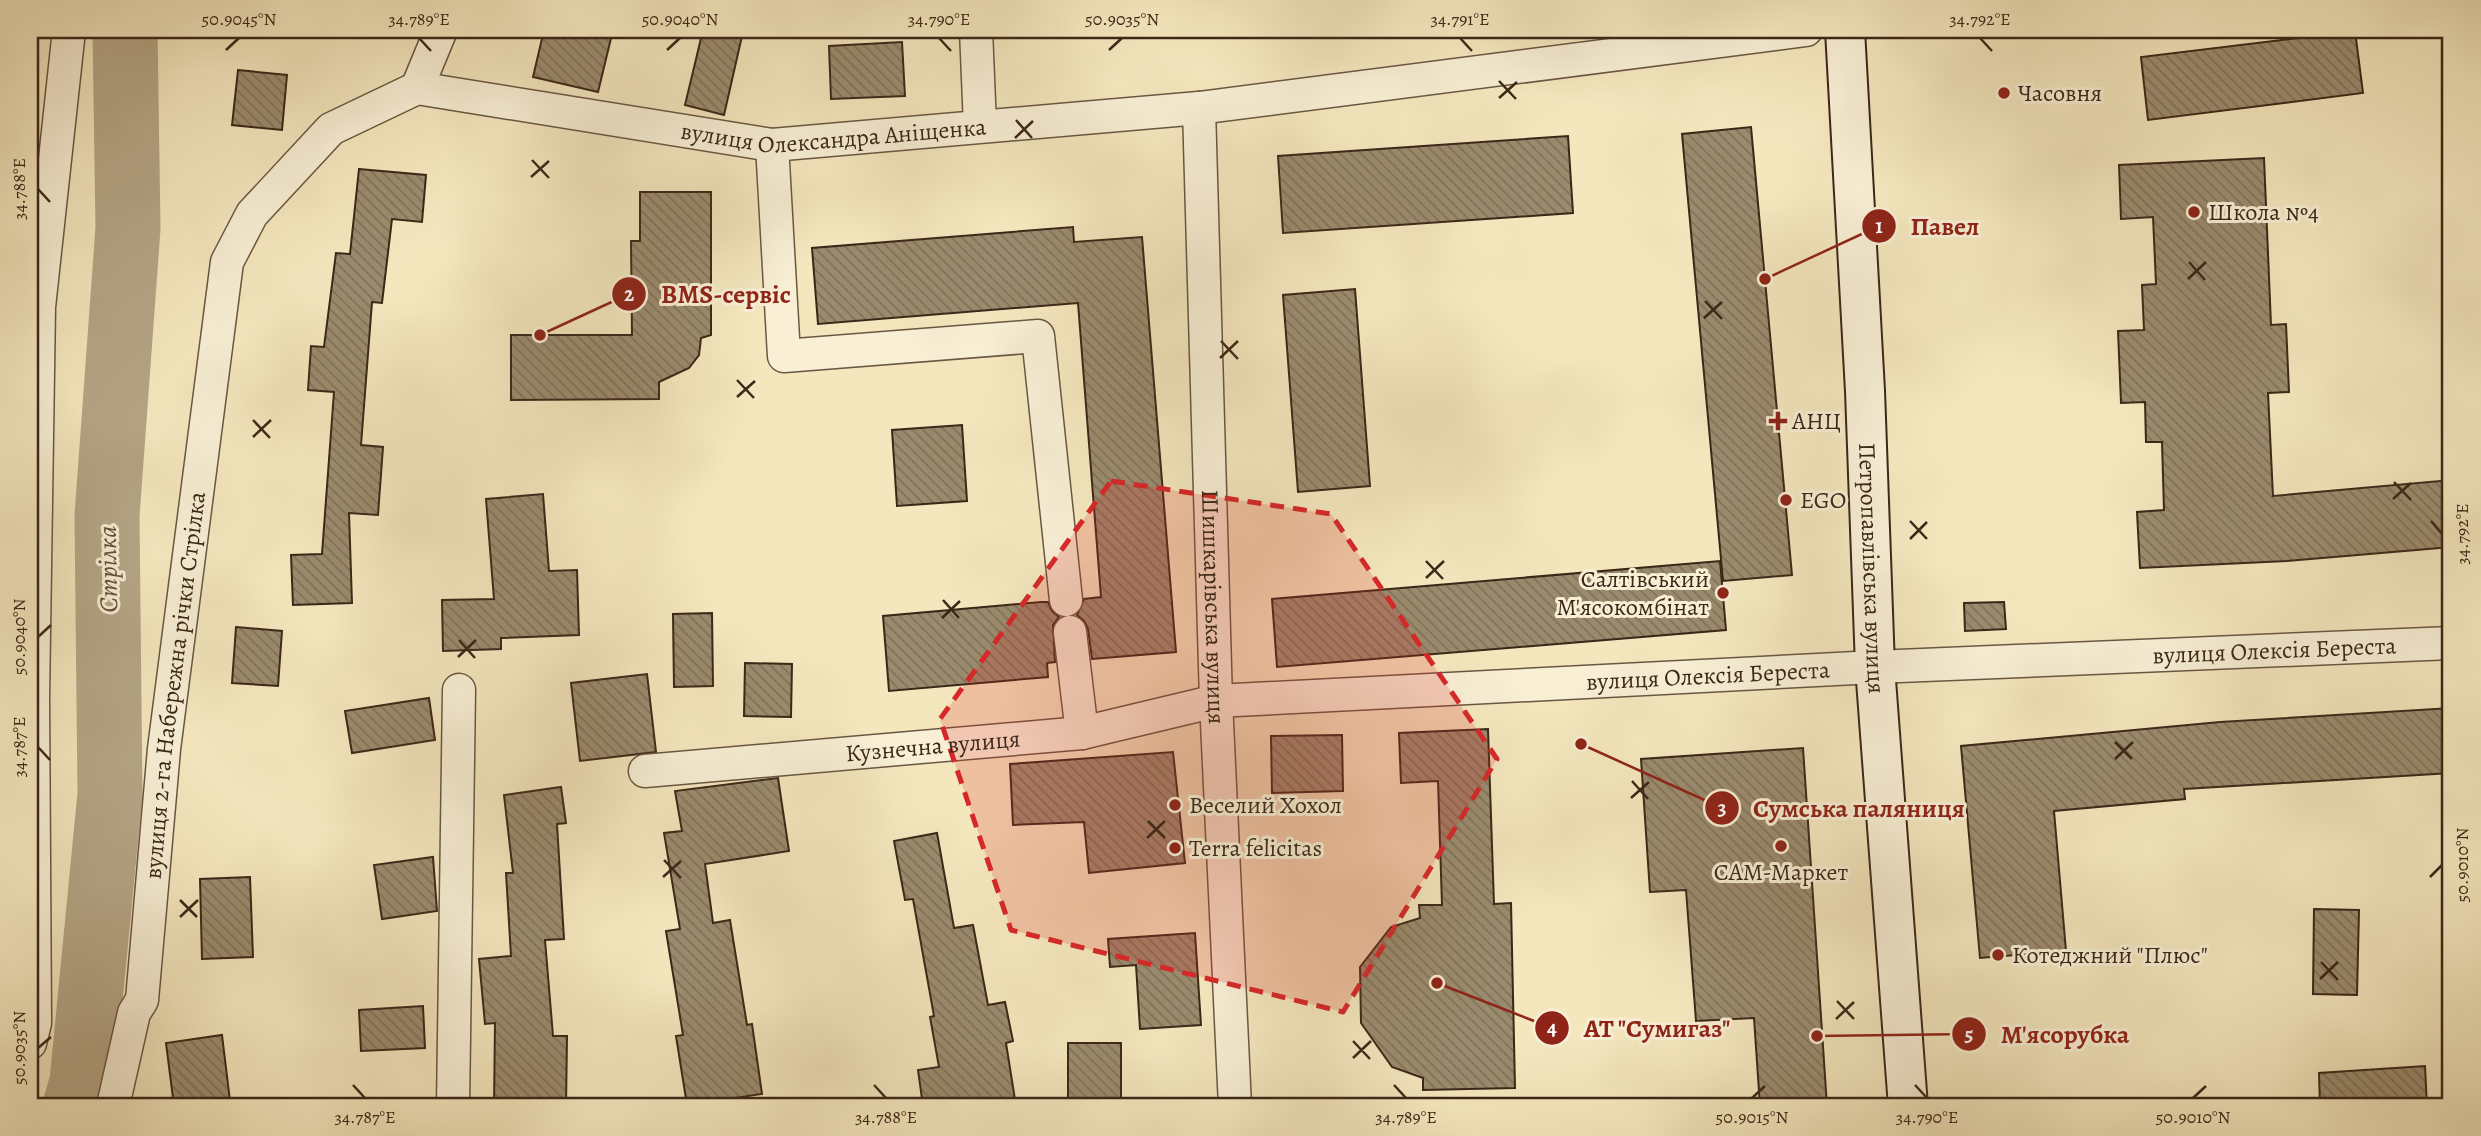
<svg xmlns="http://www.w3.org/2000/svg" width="2481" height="1136" font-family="Alegreya,serif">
<defs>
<pattern id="building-back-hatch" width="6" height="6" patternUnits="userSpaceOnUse" patternTransform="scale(1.75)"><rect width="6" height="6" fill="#9b8b6e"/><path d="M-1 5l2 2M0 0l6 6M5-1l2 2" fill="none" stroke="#807259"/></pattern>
</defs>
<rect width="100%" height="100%" fill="#f4e7be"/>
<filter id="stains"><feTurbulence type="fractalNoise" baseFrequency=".00286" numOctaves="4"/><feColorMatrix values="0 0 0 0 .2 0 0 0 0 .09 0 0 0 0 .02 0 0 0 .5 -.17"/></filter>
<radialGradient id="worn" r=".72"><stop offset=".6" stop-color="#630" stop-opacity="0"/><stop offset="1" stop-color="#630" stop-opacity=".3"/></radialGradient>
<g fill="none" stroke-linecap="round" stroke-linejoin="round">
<polyline stroke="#b5a686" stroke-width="65" points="75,1106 82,1082 110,794 107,516 128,228 125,30"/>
</g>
<g fill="url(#building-back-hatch)" stroke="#3b2718" stroke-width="2">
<polygon points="544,30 613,30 598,92 533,77"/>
<polygon points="703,30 742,36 724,115 685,105"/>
<polygon points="2355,31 2363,93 2148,120 2141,57"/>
<polygon points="902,42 905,96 831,99 829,46"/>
<polygon points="238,70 287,75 282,130 232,125"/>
<polygon points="1751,127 1792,575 1723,581 1682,134"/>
<polygon points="1568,136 1573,213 1283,233 1278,156"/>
<polygon points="2264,158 2271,325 2286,324 2289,392 2268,393 2273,496 2451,480 2451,547 2287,561 2140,568 2137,512 2164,510 2162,442 2146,442 2145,402 2121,403 2118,331 2144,330 2142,285 2156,284 2153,217 2121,219 2119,165"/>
<polygon points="359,169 426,175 422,222 392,219 382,303 372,302 361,445 383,447 378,515 349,513 352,603 293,605 291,555 322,554 334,392 308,390 311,346 324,347 336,253 350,254"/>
<polygon points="640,192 711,192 711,335 701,338 699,355 689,368 659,382 659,399 511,400 511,335 632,335 631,241 640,241"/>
<polygon points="1073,227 1074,242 1142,237 1176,652 1092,659 1088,629 1084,621 1077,615 1084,599 1101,597 1078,303 818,324 812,248"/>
<polygon points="1355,289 1370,486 1298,492 1283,295"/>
<polygon points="962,425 967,501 897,506 892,430"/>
<polygon points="543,494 549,571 577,570 579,635 501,638 501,649 443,651 442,600 494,599 486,499"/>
<polygon points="1720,561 1726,630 1277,667 1272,599"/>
<polygon points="1041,602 1048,602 1052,611 1059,617 1053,625 1055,662 1047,663 1048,677 889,691 883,616"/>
<polygon points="2004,602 2006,629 1965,631 1964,603"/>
<polygon points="712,613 713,686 674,687 673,614"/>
<polygon points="236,627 282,631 278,686 232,683"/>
<polygon points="745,663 792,664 791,717 744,716"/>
<polygon points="647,674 656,752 580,761 571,683"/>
<polygon points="429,698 435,740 352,753 345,711"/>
<polygon points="2451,708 2451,773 2184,789 2185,799 2054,811 2066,951 1980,958 1961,746 2220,722"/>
<polygon points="1488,729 1494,904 1511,903 1515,1088 1423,1090 1423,1078 1392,1067 1361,1023 1360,967 1391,927 1420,918 1419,905 1442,905 1438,781 1401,783 1399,733"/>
<polygon points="1342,735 1343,791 1272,793 1271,736"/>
<polygon points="1803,748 1827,1106 1760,1106 1754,1018 1696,1021 1686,890 1650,892 1641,759"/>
<polygon points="1173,752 1185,863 1089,873 1084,822 1013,825 1010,764"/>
<polygon points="778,778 789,851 705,864 713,923 730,920 747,1025 752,1024 762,1094 687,1105 676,1036 683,1035 666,931 680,929 664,833 682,831 675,791"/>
<polygon points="561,787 566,823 557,824 564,939 545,940 553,1036 567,1036 566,1106 494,1106 495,1023 485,1024 479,959 511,956 506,873 513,873 504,795"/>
<polygon points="937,833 954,928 973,925 988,1005 1005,1002 1013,1041 1006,1043 1016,1106 923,1106 918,1070 939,1067 930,1017 934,1016 913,899 905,900 894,841"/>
<polygon points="433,857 437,911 382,919 374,865"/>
<polygon points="250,877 253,957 202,959 200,879"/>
<polygon points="2314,909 2359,910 2357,995 2313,994"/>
<polygon points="1195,933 1201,1025 1140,1029 1136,965 1110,967 1108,939"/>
<polygon points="423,1006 425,1048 361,1051 359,1010"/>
<polygon points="222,1035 230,1101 174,1106 166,1043"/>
<rect x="1068" y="1043" width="53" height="63"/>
<polygon points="2425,1066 2427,1106 2320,1106 2319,1073"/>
</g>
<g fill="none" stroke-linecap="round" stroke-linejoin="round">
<defs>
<g id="minor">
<polyline points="976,30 980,126"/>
<polyline points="417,88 441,30"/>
<path id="s1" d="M1199,108L1216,701L1235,1106"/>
<polyline points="772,145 784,356 1038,336 1066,600"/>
<polyline points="1070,632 1082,733"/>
<path id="s2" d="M645,771L1082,733L1216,701L1875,667L2451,643"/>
<polyline points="30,1043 35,1023 33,698 39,307 69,30"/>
<path id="s3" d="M113,1106L134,1013L142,1000L164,749L227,262L252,214L331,129L417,88L772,145L1199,108L1806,30"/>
<polyline points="453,1106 459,690"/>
</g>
<g id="secondary">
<path id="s4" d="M1845,30L1865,391L1875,667L1908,1106"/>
</g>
</defs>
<use href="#minor" stroke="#695742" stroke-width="35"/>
<use href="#secondary" stroke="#3b2718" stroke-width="42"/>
<use href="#minor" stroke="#f8efd5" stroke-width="32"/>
<use href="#secondary" stroke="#f8efd5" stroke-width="38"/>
</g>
<path fill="#d62828" fill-opacity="0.2" stroke="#d62828" stroke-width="5" stroke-dasharray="14 9" stroke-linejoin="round" d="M1111,481L1331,514L1497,759L1343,1012L1011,930L940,719Z"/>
<path fill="none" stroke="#3b2718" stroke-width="2.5" d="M419,38L431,51M939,38L951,51M1460,38L1472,51M1980,38L1992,51M226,50L239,38M667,50L680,38M1109,50L1122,38M1499,81L1516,99M1499,98L1517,82M1016,120L1032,138M1015,138L1033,121M532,160L549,178M531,177L549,161M38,189L50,202M2189,262L2205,280M2188,279L2206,262M1705,301L1722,319M1704,318L1722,302M1221,341L1238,359M1220,358L1238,341M737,380L754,398M737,397L755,381M253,420L270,438M253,437L271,420M2394,482L2411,500M2393,499L2411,483M1910,521L1927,539M2431,521L2442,534M1910,539L1927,522M1426,561L1443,579M1426,578L1444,561M943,600L959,618M942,618L960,601M38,637L51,625M459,640L475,658M458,657L476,640M2115,742L2132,759M38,747L50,760M2115,759L2133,742M1632,781L1648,799M1631,798L1649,782M1148,821L1165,838M1147,838L1165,821M664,860L681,878M663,877L681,861M2430,877L2442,865M180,900L197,917M180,917L198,900M2321,962L2338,980M2320,979L2338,962M1837,1001L1854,1019M1836,1019L1854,1002M1353,1041L1370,1059M38,1048L51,1037M1353,1058L1371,1041M353,1085L365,1098M874,1085L886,1098M1394,1085L1406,1098M1915,1085L1927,1098M1752,1098L1765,1086M2193,1098L2206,1086"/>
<g fill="#8f2418" stroke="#f8efd5" stroke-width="2.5">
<circle cx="2004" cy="93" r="7"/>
<circle cx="2194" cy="212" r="7"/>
<path d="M1774.5 410.5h7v7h7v7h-7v7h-7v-7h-7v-7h7z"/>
<circle cx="1786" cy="500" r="7"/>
<circle cx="1723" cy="593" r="7"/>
<circle cx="1175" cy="805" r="7"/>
<circle cx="1781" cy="846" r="7"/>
<circle cx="1175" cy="848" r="7"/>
<circle cx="1998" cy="955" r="7"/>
</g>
<g text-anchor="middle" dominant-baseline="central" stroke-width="6" stroke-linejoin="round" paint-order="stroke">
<g font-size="24" fill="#3b2718" stroke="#f8efd5" text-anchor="start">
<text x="2018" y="93">Часовня</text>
<text x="2208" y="212">Школа №4</text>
<text x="1792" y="421">АНЦ</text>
<text x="1800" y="500">EGO</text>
<text x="1709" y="579" text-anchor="end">Салтівський<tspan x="1709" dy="28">М'ясокомбінат</tspan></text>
<text x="1189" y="805">Веселий Хохол</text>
<text x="1189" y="848">Terra felicitas</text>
<text x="1781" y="872" text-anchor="middle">САМ-Маркет</text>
<text x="2012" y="955">Котеджний "Плюс"</text>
</g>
<g font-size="24" fill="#3b2718" stroke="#f8efd5">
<text stroke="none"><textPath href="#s3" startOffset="1540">вулиця Олександра Аніщенка</textPath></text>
<text stroke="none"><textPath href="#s4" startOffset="539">Петропавлівська вулиця</textPath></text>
<text stroke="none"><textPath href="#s1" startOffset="499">Шишкарівська вулиця</textPath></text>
<text stroke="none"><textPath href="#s2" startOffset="1636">вулиця Олексія Береста</textPath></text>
<text stroke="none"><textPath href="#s2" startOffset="1069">вулиця Олексія Береста</textPath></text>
<text stroke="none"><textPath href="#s3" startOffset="427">вулиця 2-га Набережна річки Стрілка</textPath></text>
<text stroke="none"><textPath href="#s2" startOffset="289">Кузнечна вулиця</textPath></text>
</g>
<g font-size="26" font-style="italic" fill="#604d39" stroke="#f8efd5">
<text transform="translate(108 569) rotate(-91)">Стрілка</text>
</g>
</g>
<path fill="none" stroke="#8f2418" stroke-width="2.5" d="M1765 279L1879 226M540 335L629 294M1581 744L1722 808M1437 983L1552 1028M1817 1036L1969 1034"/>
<g fill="#8f2418" stroke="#f8efd5" stroke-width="2.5">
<circle cx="1765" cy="279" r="7"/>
<circle cx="540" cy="335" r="7"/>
<circle cx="1581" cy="744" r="7"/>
<circle cx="1437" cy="983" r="7"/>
<circle cx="1817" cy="1036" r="7"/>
<circle cx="1879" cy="226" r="18"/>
<circle cx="629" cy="294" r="18"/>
<circle cx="1722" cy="808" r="18"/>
<circle cx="1552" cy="1028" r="18"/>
<circle cx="1969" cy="1034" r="18"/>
</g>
<g font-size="21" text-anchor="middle" font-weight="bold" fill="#fff">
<text x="1879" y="233">1</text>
<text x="629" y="301">2</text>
<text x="1722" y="815">3</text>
<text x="1552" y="1035">4</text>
<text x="1969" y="1041">5</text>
</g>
<g font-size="26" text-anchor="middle" font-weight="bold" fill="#8f2418" stroke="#f8efd5" stroke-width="6" stroke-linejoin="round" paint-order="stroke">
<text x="1945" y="235">Павел</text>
<text x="726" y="303">BMS-сервіс</text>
<text x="1859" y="817">Сумська паляниця</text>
<text x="1657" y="1037">АТ "Сумигаз"</text>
<text x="2065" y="1043">М'ясорубка</text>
</g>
<rect width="2481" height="1136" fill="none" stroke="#f4e7be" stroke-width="77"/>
<rect x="38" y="38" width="2404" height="1060" fill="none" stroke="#3b2718" stroke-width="2.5"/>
<g font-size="18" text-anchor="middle" fill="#3b2718">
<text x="239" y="25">50.9045°N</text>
<text x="419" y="25">34.789°E</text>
<text x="680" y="25">50.9040°N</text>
<text x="939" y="25">34.790°E</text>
<text x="1122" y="25">50.9035°N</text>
<text x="1460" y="25">34.791°E</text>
<text x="1980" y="25">34.792°E</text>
<text transform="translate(19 189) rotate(-90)" y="6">34.788°E</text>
<text transform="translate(2462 534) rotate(-90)" y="6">34.792°E</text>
<text transform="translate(19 637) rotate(-90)" y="6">50.9040°N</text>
<text transform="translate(19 747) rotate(-90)" y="6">34.787°E</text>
<text transform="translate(2462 865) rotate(-90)" y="6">50.9010°N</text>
<text transform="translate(19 1048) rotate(-90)" y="6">50.9035°N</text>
<text x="365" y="1123">34.787°E</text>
<text x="886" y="1123">34.788°E</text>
<text x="1406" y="1123">34.789°E</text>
<text x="1752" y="1123">50.9015°N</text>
<text x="1927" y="1123">34.790°E</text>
<text x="2193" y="1123">50.9010°N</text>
</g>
<rect width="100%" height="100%" filter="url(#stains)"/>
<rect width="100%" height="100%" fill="url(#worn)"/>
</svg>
